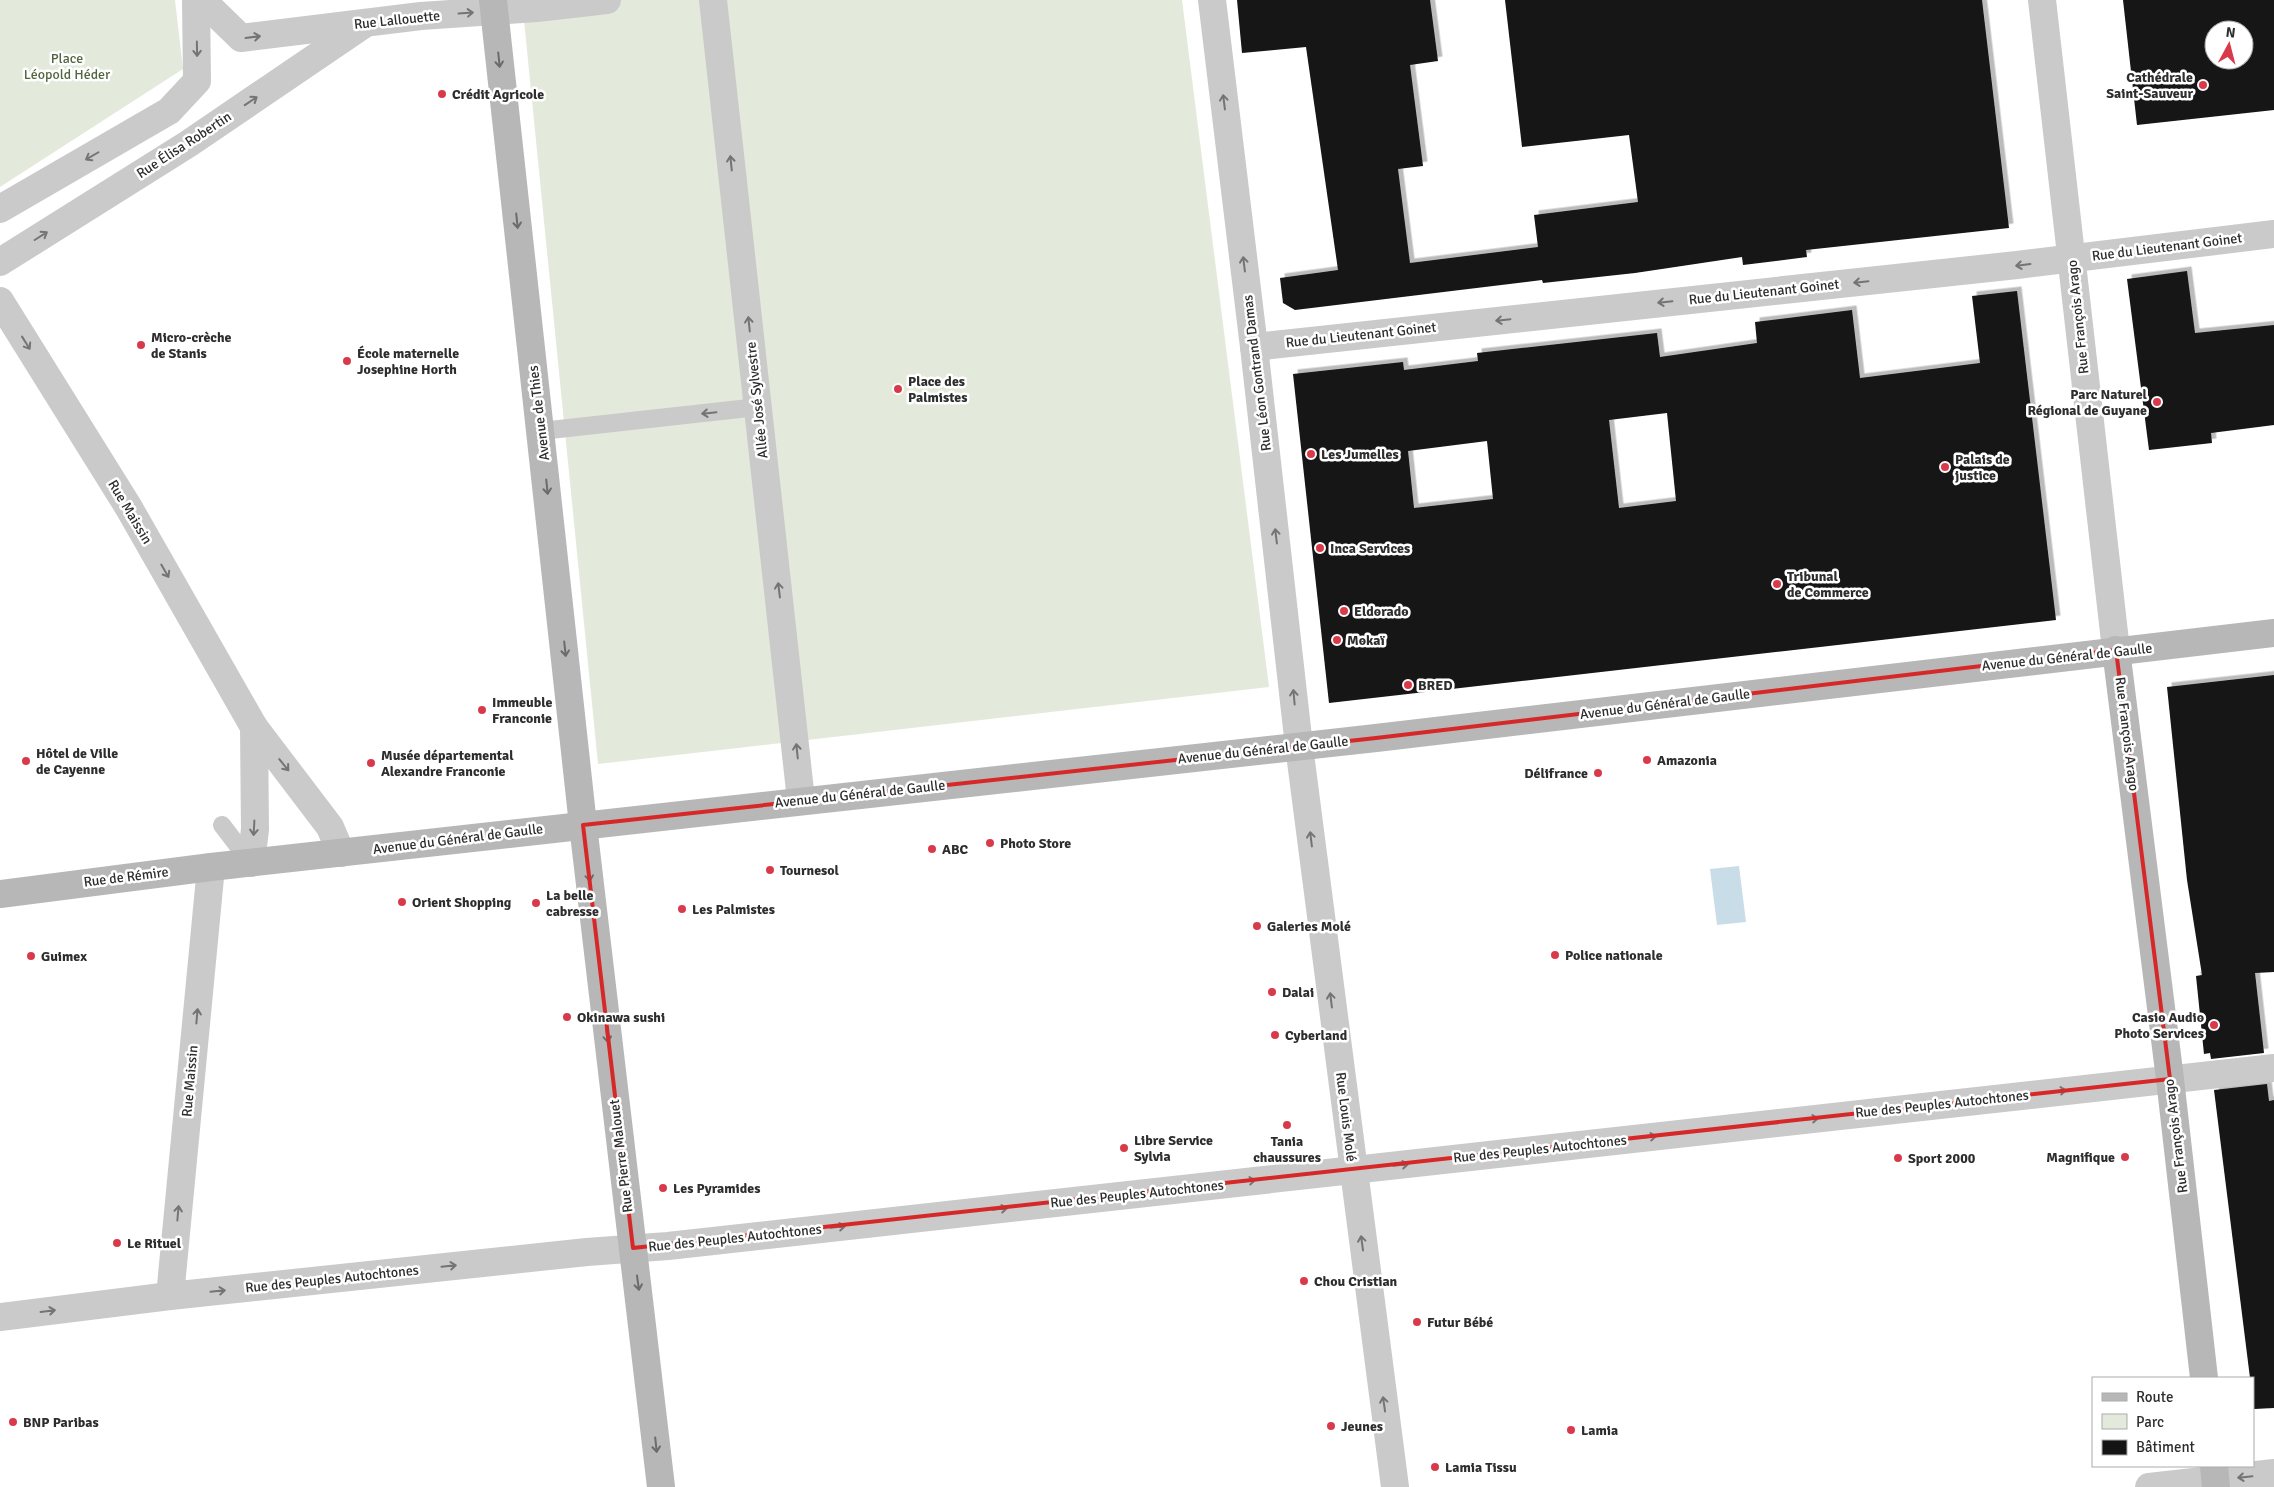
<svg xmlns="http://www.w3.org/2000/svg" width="2274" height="1487" font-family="Signika,sans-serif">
<defs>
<filter id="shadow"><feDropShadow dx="4.5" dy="-4.5" stdDeviation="0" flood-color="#0004"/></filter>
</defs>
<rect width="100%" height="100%" fill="#fff"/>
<g fill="#e3eadb">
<polygon points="0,0 175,0 183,69 0,187"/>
<polygon points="522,0 1182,0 1269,687 598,764"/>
</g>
<polygon fill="#c9dde8" points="1739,866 1746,922 1717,925 1710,869"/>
<g fill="#141414" fill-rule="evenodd" filter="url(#shadow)">
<polygon points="1237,0 1430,0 1438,61 1410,65 1423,166 1398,169 1410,263 1538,247 1534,215 1638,202 1629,135 1522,147 1505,0 1982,0 2009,228 1806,250 1807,257 1743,265 1742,257 1635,273 1543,283 1542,280 1295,310 1283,303 1280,278 1338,270 1306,47 1242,53"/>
<path d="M2123,0H2274V110L2137,125ZM2214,30H2244V60H2214Z"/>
<polygon points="2187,271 2195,333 2274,325 2274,425 2211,433 2212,443 2149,450 2127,279"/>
<path d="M2017,291L2056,620L1329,703L1293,374L1403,362L1404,370L1478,361L1477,353L1657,333L1660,357L1757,343L1755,322L1852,310L1860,378L1980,363L1972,296ZM1667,413L1676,501L1619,508L1609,420ZM1487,441L1493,499L1414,508L1408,451Z"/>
<polygon points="2274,675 2274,972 2255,973 2264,1053 2211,1059 2210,1053 2204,1054 2196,976 2202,975 2187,880 2167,687"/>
<polygon points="2267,1084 2269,1101 2274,1100 2274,1408 2254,1409 2253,1378 2250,1378 2214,1090"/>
</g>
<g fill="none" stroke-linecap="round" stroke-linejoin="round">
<g stroke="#cacaca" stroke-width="18">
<polyline points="541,431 758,407"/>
<polyline points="222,825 251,863"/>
</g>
<g stroke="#cacaca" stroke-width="28">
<polyline points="202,0 241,38 421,16 537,8 607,0"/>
<polyline points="713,0 801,800"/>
<polyline points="1212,0 1254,347 1299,746 1395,1487"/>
<polyline points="2042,0 2116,650"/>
<polyline points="0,209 169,111 197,81 196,0"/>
<polyline points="0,262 188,144 366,23"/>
<polyline points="0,301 129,508 254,727 330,827 341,853"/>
<polyline points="1254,347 2017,265 2274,234"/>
<polyline points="251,863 255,829 254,727"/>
<polyline points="170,1296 211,867"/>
<polyline points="0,1317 170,1296 587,1252 668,1246 2274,1068"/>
<polyline points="2149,1487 2274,1473"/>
</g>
<g stroke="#b7b7b7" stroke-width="28">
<polyline points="493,0 583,825 661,1487"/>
<polyline points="2116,650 2170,1079 2204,1378"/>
<polyline points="0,894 211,867 1376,738 2274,633"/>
<polyline points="2214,1466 2216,1487"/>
</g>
</g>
<defs><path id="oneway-shaft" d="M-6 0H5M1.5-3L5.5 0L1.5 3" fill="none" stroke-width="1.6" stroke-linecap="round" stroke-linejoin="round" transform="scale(1.25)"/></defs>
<g stroke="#747474">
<use href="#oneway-shaft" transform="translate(466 13) rotate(-4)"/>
<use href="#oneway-shaft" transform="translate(253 37) rotate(-7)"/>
<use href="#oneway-shaft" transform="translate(197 49) rotate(89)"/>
<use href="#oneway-shaft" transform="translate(251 101) rotate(-34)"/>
<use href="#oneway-shaft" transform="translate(1224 102) rotate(-97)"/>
<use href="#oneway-shaft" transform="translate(92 156) rotate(150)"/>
<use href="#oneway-shaft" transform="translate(731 163) rotate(-96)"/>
<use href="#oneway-shaft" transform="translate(41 236) rotate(-32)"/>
<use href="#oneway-shaft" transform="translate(1244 264) rotate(-97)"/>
<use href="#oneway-shaft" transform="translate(2023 265) rotate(173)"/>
<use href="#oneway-shaft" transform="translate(1861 282) rotate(174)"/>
<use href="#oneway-shaft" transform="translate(1665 302) rotate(174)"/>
<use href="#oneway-shaft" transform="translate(1503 320) rotate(174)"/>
<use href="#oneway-shaft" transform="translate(749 324) rotate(-96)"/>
<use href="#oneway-shaft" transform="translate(26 343) rotate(58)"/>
<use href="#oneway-shaft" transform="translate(709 413) rotate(174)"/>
<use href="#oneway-shaft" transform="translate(1276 536) rotate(-97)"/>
<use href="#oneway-shaft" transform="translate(165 571) rotate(60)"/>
<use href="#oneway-shaft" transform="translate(779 590) rotate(-97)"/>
<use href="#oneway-shaft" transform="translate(1294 697) rotate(-95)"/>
<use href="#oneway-shaft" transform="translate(797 751) rotate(-96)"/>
<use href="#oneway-shaft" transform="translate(284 765) rotate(51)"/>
<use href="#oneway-shaft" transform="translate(254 828) rotate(93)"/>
<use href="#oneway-shaft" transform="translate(1311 839) rotate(-97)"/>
<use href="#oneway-shaft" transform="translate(1331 1000) rotate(-97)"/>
<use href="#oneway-shaft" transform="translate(197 1016) rotate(-85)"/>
<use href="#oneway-shaft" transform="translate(2059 1091) rotate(-6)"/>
<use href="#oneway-shaft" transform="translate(1811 1119) rotate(-6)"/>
<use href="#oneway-shaft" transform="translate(1649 1137) rotate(-6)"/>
<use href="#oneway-shaft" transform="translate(1401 1165) rotate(-6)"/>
<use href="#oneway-shaft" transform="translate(1248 1181) rotate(-6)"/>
<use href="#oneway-shaft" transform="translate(1000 1209) rotate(-6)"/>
<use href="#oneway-shaft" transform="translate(178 1213) rotate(-85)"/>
<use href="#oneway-shaft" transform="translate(838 1227) rotate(-6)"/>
<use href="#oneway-shaft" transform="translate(1362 1243) rotate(-98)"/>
<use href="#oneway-shaft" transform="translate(449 1266) rotate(-6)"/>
<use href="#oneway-shaft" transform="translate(218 1291) rotate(-6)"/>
<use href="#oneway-shaft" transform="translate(48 1311) rotate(-7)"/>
<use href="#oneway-shaft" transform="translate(1384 1404) rotate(-98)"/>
<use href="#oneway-shaft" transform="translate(2245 1477) rotate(174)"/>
</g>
<g stroke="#6b6b6b">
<use href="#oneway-shaft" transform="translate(499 60) rotate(84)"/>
<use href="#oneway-shaft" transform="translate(517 221) rotate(84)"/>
<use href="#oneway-shaft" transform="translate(547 487) rotate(84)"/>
<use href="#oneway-shaft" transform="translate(565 649) rotate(84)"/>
<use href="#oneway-shaft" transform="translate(589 874) rotate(83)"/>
<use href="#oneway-shaft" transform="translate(607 1035) rotate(83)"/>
<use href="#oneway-shaft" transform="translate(638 1283) rotate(82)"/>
<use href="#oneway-shaft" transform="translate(656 1445) rotate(84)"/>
</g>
<path fill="none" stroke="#d62828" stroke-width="4" stroke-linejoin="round" d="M2116,650L2170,1079L633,1248L583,825L1376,738Z"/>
<g fill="#d93a4b" stroke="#fff" stroke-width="2">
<circle cx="2203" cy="85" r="5"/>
<circle cx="442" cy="94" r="5"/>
<circle cx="141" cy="345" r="5"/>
<circle cx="347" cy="361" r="5"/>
<circle cx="898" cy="389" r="5"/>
<circle cx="2157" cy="402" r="5"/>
<circle cx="1311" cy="454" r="5"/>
<circle cx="1945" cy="467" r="5"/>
<circle cx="1320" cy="548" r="5"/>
<circle cx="1777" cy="584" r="5"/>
<circle cx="1344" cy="611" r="5"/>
<circle cx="1337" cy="640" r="5"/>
<circle cx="1408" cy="685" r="5"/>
<circle cx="482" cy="710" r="5"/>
<circle cx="1647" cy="760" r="5"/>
<circle cx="26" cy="761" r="5"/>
<circle cx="371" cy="763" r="5"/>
<circle cx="1598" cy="773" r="5"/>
<circle cx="990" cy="843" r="5"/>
<circle cx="932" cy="849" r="5"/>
<circle cx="770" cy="870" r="5"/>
<circle cx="402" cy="902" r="5"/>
<circle cx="536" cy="903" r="5"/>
<circle cx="682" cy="909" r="5"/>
<circle cx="1257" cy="926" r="5"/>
<circle cx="1555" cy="955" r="5"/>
<circle cx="31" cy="956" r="5"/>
<circle cx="1272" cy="992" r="5"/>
<circle cx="567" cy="1017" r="5"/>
<circle cx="2214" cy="1025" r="5"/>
<circle cx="1275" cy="1035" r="5"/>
<circle cx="1287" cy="1125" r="5"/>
<circle cx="1124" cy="1148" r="5"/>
<circle cx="2125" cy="1157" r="5"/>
<circle cx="1898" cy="1158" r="5"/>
<circle cx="663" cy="1188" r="5"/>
<circle cx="117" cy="1243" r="5"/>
<circle cx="1304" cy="1281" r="5"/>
<circle cx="1417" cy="1322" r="5"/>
<circle cx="13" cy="1422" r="5"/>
<circle cx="1331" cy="1426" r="5"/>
<circle cx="1571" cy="1430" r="5"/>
<circle cx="1435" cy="1467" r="5"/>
</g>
<g text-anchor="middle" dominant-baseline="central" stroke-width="5" stroke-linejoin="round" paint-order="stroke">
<g font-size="14" fill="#2d2d2d" stroke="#fff">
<text transform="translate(397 20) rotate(-6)">Rue Lallouette</text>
<text transform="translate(184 145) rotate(-33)">Rue Élisa Robertin</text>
<text transform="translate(2167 247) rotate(-7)">Rue du Lieutenant Goinet</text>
<text transform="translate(1764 292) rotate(-6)">Rue du Lieutenant Goinet</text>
<text transform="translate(2078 317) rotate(-96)">Rue François Arago</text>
<text transform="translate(1361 335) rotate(-6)">Rue du Lieutenant Goinet</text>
<text transform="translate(1257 373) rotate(-97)">Rue Léon Gontrand Damas</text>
<text transform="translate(757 400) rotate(-96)">Allée José Sylvestre</text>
<text transform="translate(539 413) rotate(-97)">Avenue de Thies</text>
<text transform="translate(130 512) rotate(59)">Rue Maissin</text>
<text transform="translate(2067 657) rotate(-6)">Avenue du Général de Gaulle</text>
<text transform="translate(1665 704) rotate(-7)">Avenue du Général de Gaulle</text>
<text transform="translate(2127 734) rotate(83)">Rue François Arago</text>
<text transform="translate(1263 750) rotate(-6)">Avenue du Général de Gaulle</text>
<text transform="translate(860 794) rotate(-6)">Avenue du Général de Gaulle</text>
<text transform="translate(458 839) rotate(-7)">Avenue du Général de Gaulle</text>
<text transform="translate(126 877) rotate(-7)">Rue de Rémire</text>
<text transform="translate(190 1081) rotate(-85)">Rue Maissin</text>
<text transform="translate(1942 1104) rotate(-6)">Rue des Peuples Autochtones</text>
<text transform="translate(1346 1117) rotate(83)">Rue Louis Molé</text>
<text transform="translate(2176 1136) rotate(-97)">Rue François Arago</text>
<text transform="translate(1540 1149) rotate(-6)">Rue des Peuples Autochtones</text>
<text transform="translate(621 1156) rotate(-97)">Rue Pierre Malouet</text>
<text transform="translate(1137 1194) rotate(-6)">Rue des Peuples Autochtones</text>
<text transform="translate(735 1238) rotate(-6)">Rue des Peuples Autochtones</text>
<text transform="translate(332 1279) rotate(-6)">Rue des Peuples Autochtones</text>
</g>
<g font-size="14" fill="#51653e" stroke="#fff">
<text x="67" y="58">Place<tspan x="67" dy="16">Léopold Héder</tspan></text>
</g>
<g font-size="14" font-weight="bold" fill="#2d2d2d" stroke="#fff" text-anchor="start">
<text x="2193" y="77" text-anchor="end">Cathédrale<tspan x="2193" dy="16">Saint-Sauveur</tspan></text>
<text x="452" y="94">Crédit Agricole</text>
<text x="151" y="337">Micro-crèche<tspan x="151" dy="16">de Stanis</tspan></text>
<text x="357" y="353">École maternelle<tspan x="357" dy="16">Josephine Horth</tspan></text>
<text x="908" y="381">Place des<tspan x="908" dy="16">Palmistes</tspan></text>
<text x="2147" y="394" text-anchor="end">Parc Naturel<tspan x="2147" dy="16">Régional de Guyane</tspan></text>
<text x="1321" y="454">Les Jumelles</text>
<text x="1955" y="459">Palais de<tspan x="1955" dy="16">justice</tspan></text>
<text x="1330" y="548">Inca Services</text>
<text x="1787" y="576">Tribunal<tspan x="1787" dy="16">de Commerce</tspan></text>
<text x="1354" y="611">Eldorado</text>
<text x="1347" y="640">Mokaï</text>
<text x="1418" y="685">BRED</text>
<text x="492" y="702">Immeuble<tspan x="492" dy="16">Franconie</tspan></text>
<text x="36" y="753">Hôtel de Ville<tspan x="36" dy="16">de Cayenne</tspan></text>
<text x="381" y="755">Musée départemental<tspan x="381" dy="16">Alexandre Franconie</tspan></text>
<text x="1657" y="760">Amazonia</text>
<text x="1588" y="773" text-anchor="end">Délifrance</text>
<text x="1000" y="843">Photo Store</text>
<text x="942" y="849">ABC</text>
<text x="780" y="870">Tournesol</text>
<text x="546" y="895">La belle<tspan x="546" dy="16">cabresse</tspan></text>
<text x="412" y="902">Orient Shopping</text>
<text x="692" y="909">Les Palmistes</text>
<text x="1267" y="926">Galeries Molé</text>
<text x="1565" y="955">Police nationale</text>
<text x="41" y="956">Guimex</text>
<text x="1282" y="992">Dalai</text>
<text x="577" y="1017">Okinawa sushi</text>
<text x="2204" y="1017" text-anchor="end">Casio Audio<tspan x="2204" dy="16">Photo Services</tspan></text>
<text x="1285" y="1035">Cyberland</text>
<text x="1134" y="1140">Libre Service<tspan x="1134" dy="16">Sylvia</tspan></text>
<text x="1287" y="1141" text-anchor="middle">Tania<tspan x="1287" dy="16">chaussures</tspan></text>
<text x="2115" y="1157" text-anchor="end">Magnifique</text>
<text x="1908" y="1158">Sport 2000</text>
<text x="673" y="1188">Les Pyramides</text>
<text x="127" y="1243">Le Rituel</text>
<text x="1314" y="1281">Chou Cristian</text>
<text x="1427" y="1322">Futur Bébé</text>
<text x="23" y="1422">BNP Paribas</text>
<text x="1341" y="1426">Jeunes</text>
<text x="1581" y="1430">Lamia</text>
<text x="1445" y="1467">Lamia Tissu</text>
</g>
</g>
<rect x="2092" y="1377" width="162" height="90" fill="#ffffff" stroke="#ababab"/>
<rect x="2102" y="1393" width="25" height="8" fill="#b7b7b7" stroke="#ababab"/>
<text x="2136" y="1402" font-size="15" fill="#2d2d2d">Route</text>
<rect x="2102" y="1414" width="25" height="15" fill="#e3eadb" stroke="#ababab"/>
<text x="2136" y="1427" font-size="15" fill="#2d2d2d">Parc</text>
<rect x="2102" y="1440" width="25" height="15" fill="#141414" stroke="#ababab"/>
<text x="2136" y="1452" font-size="15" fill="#2d2d2d">Bâtiment</text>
<g transform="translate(2229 45) rotate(7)"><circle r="24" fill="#ffffff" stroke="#ababab"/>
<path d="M0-4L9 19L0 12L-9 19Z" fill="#d93a4b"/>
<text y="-8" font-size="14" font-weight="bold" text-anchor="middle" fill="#2d2d2d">N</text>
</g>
</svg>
